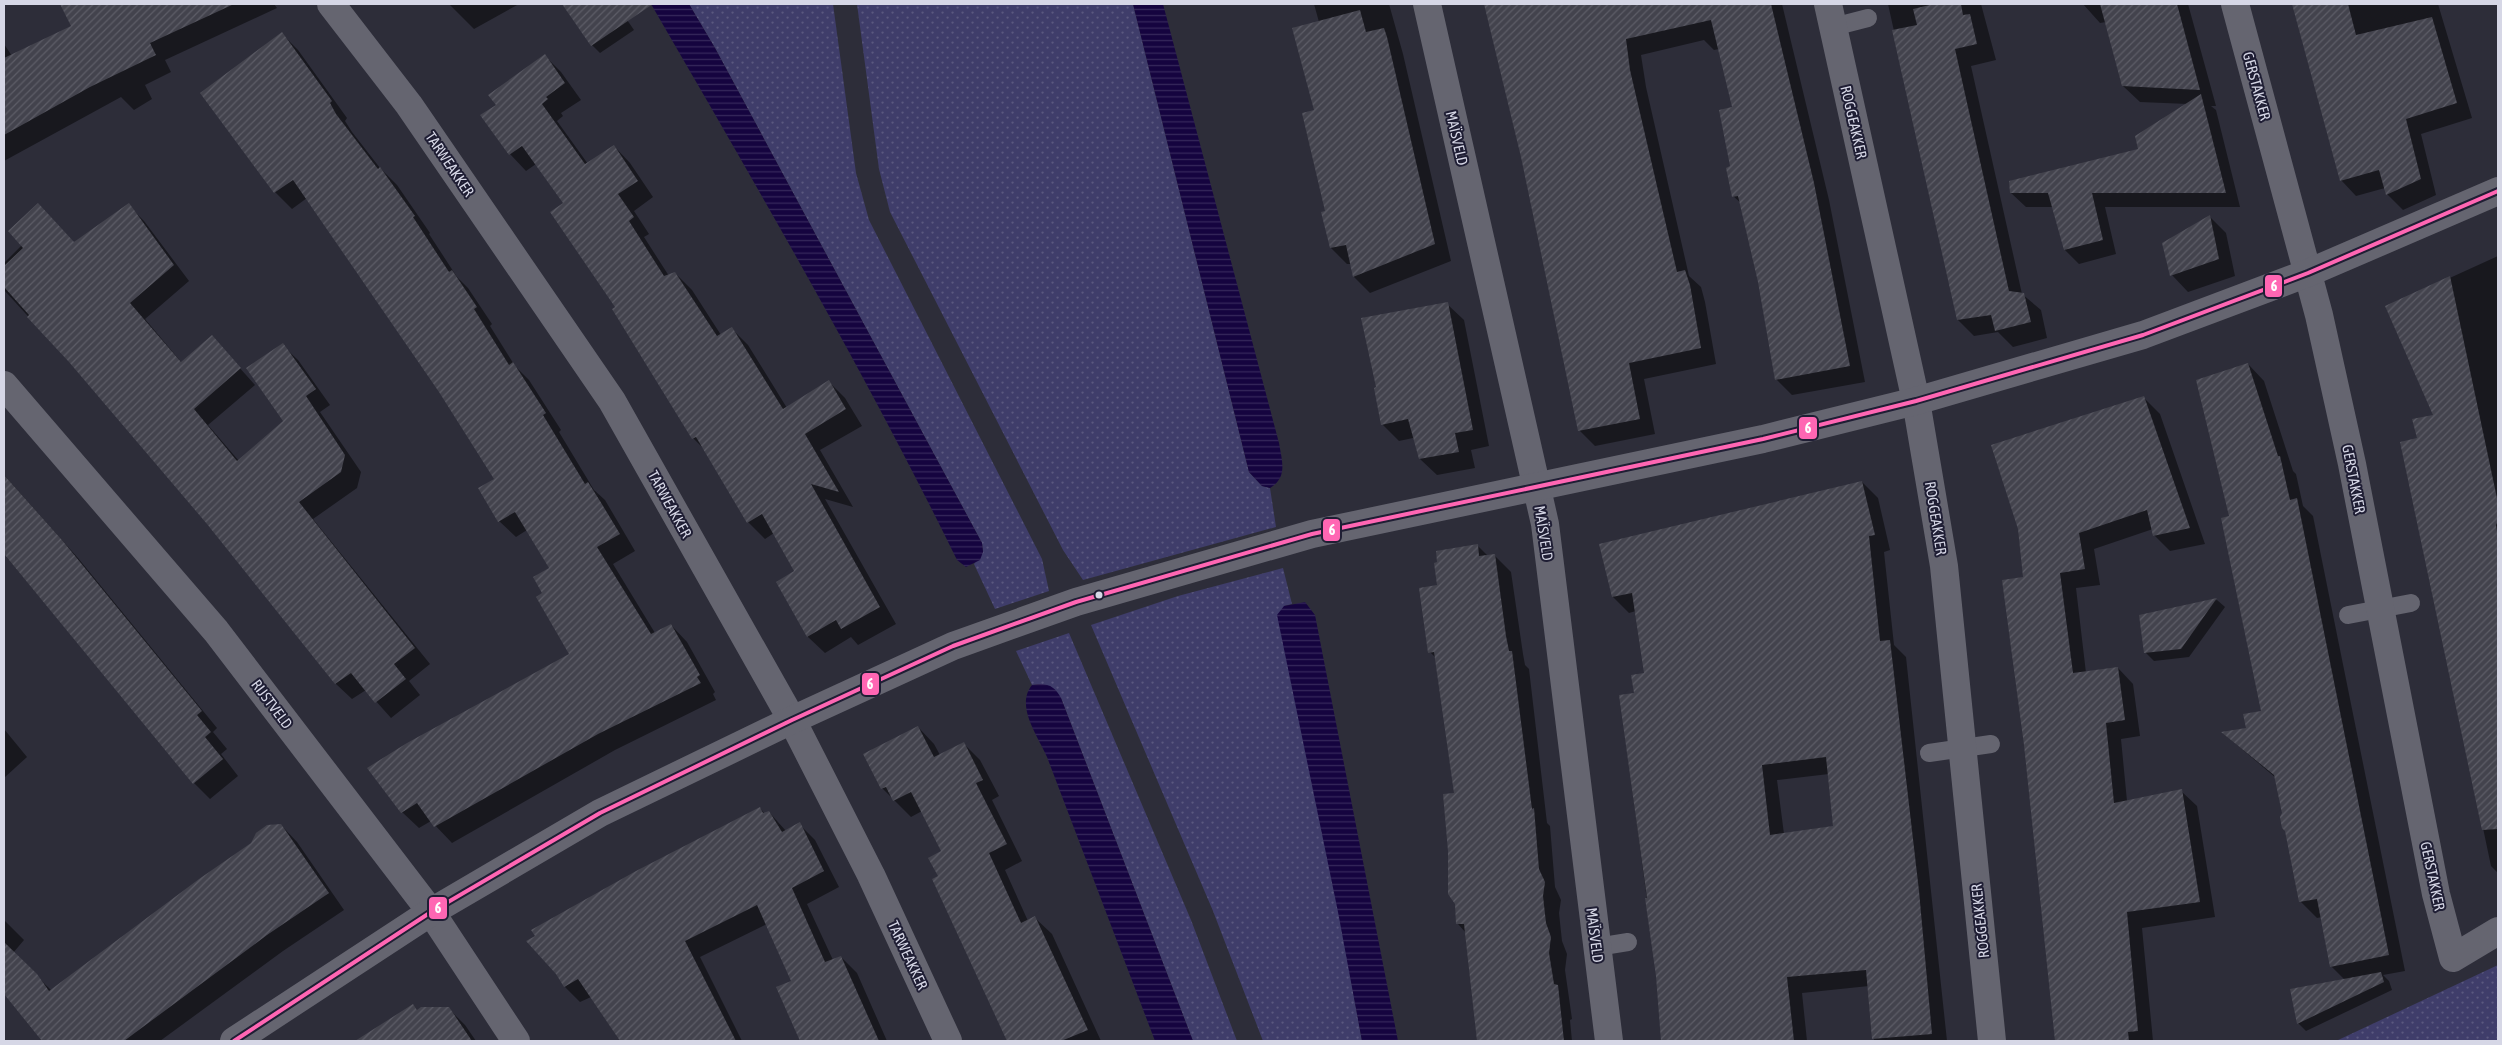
<svg xmlns="http://www.w3.org/2000/svg" width="2502" height="1045" font-family="'Asap Condensed',sans-serif">
<defs>
<pattern id="green-dots" width="8" height="8" patternUnits="userSpaceOnUse" patternTransform="scale(1.25)"><rect width="8" height="8" fill="#3f3d6a"/><path d="M2 2h.1M6 6h.1" fill="none" stroke="#5a587f" stroke-width="1.8" stroke-linecap="round"/></pattern>
<pattern id="water-rules" width="6" height="5" patternUnits="userSpaceOnUse" patternTransform="scale(1.25)"><rect width="6" height="5" fill="#15043f"/><path d="M0 2.5h6" fill="none" stroke="#36285b"/></pattern>
<pattern id="building-hatch" width="6" height="6" patternUnits="userSpaceOnUse" patternTransform="scale(1.25)"><rect width="6" height="6" fill="#43434d"/><path d="M-1 1l2-2M0 6l6-6M5 7l2-2" fill="none" stroke="#5d5d67"/></pattern>
</defs>
<rect width="100%" height="100%" fill="#2d2d39"/>
<g fill="url(#green-dots)">
<polygon points="689,4 833,4 856,173 869,220 1042,559 1049,591 995,609 974,564 983,552 982,543 715,48"/>
<polygon points="857,4 1133,4 1249,472 1262,486 1270,488 1276,527 1083,580 1063,550 890,212 879,169"/>
<polygon points="1283,568 1292,604 1284,606 1362,1041 1263,1041 1213,911 1091,625 1178,596"/>
<polygon points="1069,633 1191,920 1237,1041 1193,1041 1061,698 1040,684 1032,685 1016,651"/>
<polygon points="2498,965 2498,1041 2336,1041"/>
</g>
<g fill="url(#water-rules)">
<path d="M651,4H689L715,48L982,543L983,552L980,560L966,567L957,560C864,370 757,187 651,4Z"/>
<path d="M1133,4H1163L1279,443C1282,461 1288,477 1270,488L1262,486L1249,472Z"/>
<polygon points="1305,602 1315,615 1398,1041 1362,1041 1338,912 1277,615 1284,606"/>
<path d="M1040,684C1051,684 1056,689 1061,698L1193,1041H1155L1047,757C1038,736 1015,706 1032,685Z"/>
</g>
<g fill="#0007" fill-rule="evenodd">
<polygon points="62,4 105,4 107,7 113,4 274,4 277,8 165,60 171,72 145,85 152,99 134,110 121,97 4,161 4,44 12,56 75,25"/>
<polygon points="449,4 519,4 474,29"/>
<polygon points="580,4 616,4 634,30 600,53 592,45 570,10"/>
<polygon points="1314,4 1389,4 1403,54 1451,261 1370,293 1354,277 1351,264 1347,264 1331,248 1315,111 1319,22"/>
<polygon points="1485,4 1782,4 1829,200 1865,382 1792,395 1776,379 1760,282 1742,204 1733,196 1732,167 1733,108 1719,49 1714,50 1704,40 1641,55 1646,87 1689,276 1701,287 1705,302 1716,364 1644,379 1655,434 1595,446 1579,430 1522,156"/>
<polygon points="1888,4 1981,4 1996,60 1971,66 2022,294 2041,310 2047,338 2013,347 1998,332 1974,336 1958,320"/>
<polygon points="2083,4 2188,4 2216,106 2211,106 2216,110 2240,207 2105,207 2116,254 2079,264 2065,250 2053,207 2026,207 2011,193 2140,150 2188,104 2140,102 2123,86 2106,22 2100,23"/>
<polygon points="2293,4 2438,4 2472,118 2421,134 2436,195 2403,210 2387,194 2385,188 2356,196 2341,180"/>
<polygon points="282,34 298,50 347,118 345,121 352,132 380,168 397,185 430,233 429,234 457,277 468,288 492,324 490,326 515,366 529,380 561,430 559,432 594,490 605,500 635,551 613,564 655,633 671,625 687,642 715,692 713,694 716,700 615,750 452,843 431,821 419,828 402,812 571,655 544,594 550,569 527,530 516,537 499,521 496,479 394,321 307,198 292,209 275,192 202,94"/>
<polygon points="545,56 561,72 581,100 561,113 563,116 557,121 588,164 614,146 630,163 653,197 634,211 649,234 644,237 669,276 675,273 692,290 721,335 732,329 748,345 787,408 829,382 845,398 862,426 820,450 853,507 825,499 896,624 858,645 851,637 825,653 808,637 778,582 795,571 774,533 765,539 748,522 705,450 693,438 617,308 564,203 536,164 526,171 510,154 498,105"/>
<polygon points="128,205 144,221 189,281 145,319 182,363 212,337 255,385 208,425 239,461 284,422 282,345 298,360 330,405 320,412 361,472 357,488 313,519 430,664 409,681 420,695 391,718 366,690 352,699 336,684 208,523 70,362 4,290 4,263 22,245 74,243"/>
<polygon points="2210,217 2226,233 2235,276 2188,292 2172,275"/>
<polygon points="2498,256 2498,873 2491,866 2402,443 2418,439 2435,416 2386,307"/>
<polygon points="1447,304 1464,320 1489,446 1471,450 1475,468 1437,475 1420,459 1417,444 1413,438 1399,441 1382,424"/>
<polygon points="2248,364 2264,381 2293,471 2296,474 2303,506 2313,516 2405,971 2383,975 2389,981 2392,990 2306,1031 2298,1023 2345,980 2331,966 2322,917 2317,918 2301,902 2276,778 2223,733 2248,729 2263,712 2231,517"/>
<polygon points="2144,398 2160,414 2205,544 2170,551 2154,535 2153,529 2094,549 2100,585 2076,588 2086,673 2118,668 2133,684 2140,736 2121,739 2127,801 2181,791 2197,806 2215,917 2142,928 2153,1041 2056,1041 2031,795 2025,578"/>
<polygon points="4,475 78,558 217,728 213,732 227,749 221,754 238,776 210,799 194,783 4,554"/>
<path d="M1862,482L1878,498L1890,550L1884,552L1894,645L1906,657L1947,1041H1850L1874,1040L1869,986L1802,993L1807,1041H1662L1657,976L1620,696L1635,694L1646,674L1636,611L1629,613L1613,597L1601,545ZM1829,774L1835,827L1784,834L1777,780Z"/>
<polygon points="1478,546 1488,556 1494,555 1511,572 1523,654 1525,665 1529,669 1547,823 1550,826 1555,887 1561,900 1559,913 1562,941 1567,954 1565,970 1572,1019 1570,1020 1572,1041 1478,1041 1466,933 1458,924 1455,794 1437,659 1430,652 1438,586"/>
<polygon points="2217,600 2225,607 2189,657 2154,661 2146,653 2140,616"/>
<polygon points="918,727 934,744 940,755 963,743 980,760 999,796 992,800 1022,861 1005,870 1028,921 1035,918 1052,934 1101,1041 1008,1041 939,877 943,852 922,811 911,817 882,788"/>
<polygon points="4,729 27,757 4,778"/>
<polygon points="760,808 765,814 769,812 786,831 799,824 815,840 839,887 807,904 833,960 841,957 857,973 887,1041 801,1041 778,988 792,981 767,924 700,957 742,1041 620,1041 591,997 580,1002 565,987"/>
<polygon points="281,825 297,842 344,910 283,951 160,1041 43,1041 4,992 4,920 24,940 13,953 52,991"/>
<polygon points="413,1005 418,1011 449,1009 465,1025 476,1041 358,1041"/>
</g>
<g fill="url(#building-hatch)" fill-rule="evenodd">
<polygon points="60,4 234,4 150,43 156,55 90,87 4,135 4,58 71,26"/>
<polygon points="562,4 653,4 591,46"/>
<polygon points="1484,4 1771,4 1814,183 1850,366 1775,380 1758,282 1738,196 1732,197 1726,168 1730,166 1719,110 1732,107 1711,20 1626,39 1630,70 1677,272 1685,270 1690,285 1701,348 1629,363 1640,419 1578,431 1521,157"/>
<polygon points="1934,4 1961,4 1963,15 1970,14 1977,44 1955,49 2009,291 2024,293 2031,322 1995,331 1991,315 1957,320 1892,30 1917,25 1913,9"/>
<polygon points="2100,4 2177,4 2200,90 2122,86"/>
<polygon points="2292,4 2348,4 2356,35 2432,17 2457,103 2406,119 2421,179 2386,195 2379,170 2340,181"/>
<polygon points="1360,10 1366,32 1384,28 1387,37 1435,244 1353,277 1346,245 1330,248 1321,212 1325,211 1302,113 1314,110 1292,28"/>
<polygon points="282,32 332,101 330,103 336,114 378,169 380,167 415,216 413,217 449,272 452,270 477,307 474,309 509,365 513,362 546,413 543,415 585,484 588,482 600,501 620,534 597,547 651,634 671,624 700,675 697,677 701,683 598,734 434,827 417,803 401,813 367,768 407,743 569,654 536,597 542,593 533,577 549,568 515,512 498,522 478,488 494,479 439,392 293,180 274,193 200,93"/>
<polygon points="545,54 565,83 546,97 548,99 542,104 585,164 614,145 638,181 618,194 634,217 629,221 664,276 675,272 717,336 732,327 783,409 829,380 846,409 805,434 839,492 811,484 880,607 841,629 836,620 807,637 776,582 794,571 762,514 747,523 696,437 692,439 612,309 615,307 550,212 563,203 522,146 509,155 480,115 496,105 488,95"/>
<polygon points="2201,94 2226,193 2092,193 2103,240 2064,250 2048,193 2010,193 2009,181 2138,149 2135,136"/>
<polygon points="38,203 74,242 129,203 174,265 130,303 181,362 212,335 241,368 194,409 237,461 283,421 246,368 283,343 316,389 306,396 345,455 341,472 299,502 415,648 394,664 406,679 375,703 351,673 335,684 207,524 69,362 27,317 29,315 4,287 4,266 23,248 8,231"/>
<polygon points="2210,215 2219,259 2170,276 2162,243"/>
<polygon points="2450,276 2498,503 2498,521 2496,525 2498,538 2498,829 2482,830 2400,442 2417,438 2412,419 2433,415 2385,306"/>
<polygon points="1448,302 1473,430 1455,433 1459,452 1419,459 1408,419 1381,425 1374,388 1376,387 1361,318"/>
<polygon points="2248,363 2278,456 2280,456 2290,500 2297,498 2389,955 2330,967 2317,899 2299,902 2285,831 2282,828 2280,817 2282,813 2274,775 2221,732 2246,728 2243,714 2261,711 2221,518 2229,516 2196,380"/>
<polygon points="2144,396 2190,528 2153,536 2147,510 2079,533 2085,569 2060,573 2073,673 2118,667 2125,720 2106,723 2114,803 2182,789 2200,902 2127,912 2138,1031 2128,1032 2129,1041 2055,1041 2024,745 2002,580 2023,577 2018,529 1991,445"/>
<polygon points="4,475 62,540 202,711 197,715 211,732 205,737 223,759 193,784 4,554"/>
<path d="M1862,481L1875,535L1869,536L1880,641L1890,640L1919,891L1932,1034L1872,1039L1866,970L1787,977L1794,1041H1661L1656,976L1645,898H1647L1619,695L1634,693L1631,675L1644,673L1632,593L1612,597L1599,544ZM1826,757L1833,826L1770,835L1762,765Z"/>
<polygon points="1478,544 1479,556 1495,554 1506,636 1509,651 1512,651 1532,809 1534,808 1539,869 1545,882 1543,896 1546,923 1551,937 1549,953 1554,984 1558,985 1564,1041 1477,1041 1464,924 1456,924 1455,904 1448,894 1448,851 1443,794 1454,793 1434,652 1428,653 1419,588 1437,585 1434,563 1437,562 1436,551"/>
<polygon points="2217,598 2181,649 2144,653 2139,615"/>
<polygon points="918,726 934,757 964,742 983,780 976,783 1007,844 989,853 1021,923 1035,916 1088,1030 1061,1041 1007,1041 932,879 938,876 928,858 941,851 911,792 893,801 886,787 881,789 863,754"/>
<polygon points="760,807 763,813 769,811 782,832 800,822 824,871 792,888 825,962 841,956 879,1041 800,1041 776,987 791,981 757,905 685,941 736,1041 620,1041 578,979 564,987 556,974 526,941 535,936 531,930 636,871"/>
<polygon points="281,824 329,893 267,935 124,1041 42,1041 4,994 4,942 37,974 49,991 199,879 251,843 256,833 267,825"/>
<polygon points="2381,972 2384,982 2297,1024 2290,989"/>
<polygon points="413,1004 417,1010 421,1007 449,1007 472,1041 355,1041"/>
</g>
<g fill="none" stroke-linecap="round" stroke-linejoin="round">
<g stroke="#656570" stroke-width="18">
<polyline points="1833,27 1868,18"/>
<polyline points="2348,615 2411,603"/>
<polyline points="1929,753 1991,744"/>
<polyline points="1597,947 1628,942"/>
</g>
<g stroke="#656570" stroke-width="28">
<polyline points="331,4 409,105 612,401 792,720 871,875 948,1041"/>
<polyline points="1427,4 1545,524 1609,1041"/>
<polyline points="1828,4 1916,401 1944,566 1992,1041"/>
<polyline points="2235,4 2319,315 2352,464 2436,894 2453,958 2498,931"/>
<polyline points="4,385 216,631 431,912 516,1041"/>
<polyline points="234,1041 431,912 600,813 792,720 953,646 1076,602 1312,534 1763,439 1916,401 2143,335 2308,273 2498,191"/>
</g>
<defs>
<polyline id="bus-1" points="234,1041 431,912 600,813 792,720 953,646 1076,602 1312,534 1763,439 1916,401 2143,335 2308,273 2498,191"/>
</defs>
<use href="#bus-1" stroke="#1f1e34" stroke-width="8"/>
<use href="#bus-1" stroke="#ff66b3" stroke-width="4"/>
</g>
<circle fill="#d6d7e6" stroke="#1f1e34" stroke-width="2" cx="1099" cy="595" r="4.5"/>
<g text-anchor="middle" dominant-baseline="central" stroke-width="4" stroke-linejoin="round" paint-order="stroke">
<g font-size="15" fill="#d6d7e6" stroke="#1f1e34">
<text transform="translate(2257 86) rotate(75)">GERSTAKKER</text>
<text transform="translate(1854 122) rotate(77)">ROGGEAKKER</text>
<text transform="translate(1457 138) rotate(77)">MAÏSVELD</text>
<text transform="translate(450 164) rotate(56)">TARWEAKKER</text>
<text transform="translate(2354 479) rotate(79)">GERSTAKKER</text>
<text transform="translate(670 504) rotate(61)">TARWEAKKER</text>
<text transform="translate(1936 518) rotate(81)">ROGGEAKKER</text>
<text transform="translate(1544 533) rotate(81)">MAÏSVELD</text>
<text transform="translate(272 704) rotate(53)">RIJSTVELD</text>
<text transform="translate(2433 876) rotate(78)">GERSTAKKER</text>
<text transform="translate(1980 921) rotate(-96)">ROGGEAKKER</text>
<text transform="translate(1595 935) rotate(83)">MAÏSVELD</text>
<text transform="translate(908 955) rotate(65)">TARWEAKKER</text>
</g>
</g>
<g stroke="#1f1e34" stroke-width="2">
<rect x="2264" y="274" width="19" height="24" rx="5" fill="#ff66b3"/>
<rect x="1798" y="416" width="20" height="24" rx="5" fill="#ff66b3"/>
<rect x="1322" y="518" width="19" height="24" rx="5" fill="#ff66b3"/>
<rect x="861" y="672" width="19" height="24" rx="5" fill="#ff66b3"/>
<rect x="428" y="896" width="20" height="24" rx="5" fill="#ff66b3"/>
</g>
<g font-size="14" text-anchor="middle" font-weight="bold" fill="#fff">
<text x="2274" y="291">6</text>
<text x="1808" y="433">6</text>
<text x="1332" y="535">6</text>
<text x="870" y="689">6</text>
<text x="438" y="913">6</text>
</g>
<rect width="2502" height="1045" fill="none" stroke="#d6d7e6" stroke-width="10"/>
</svg>
